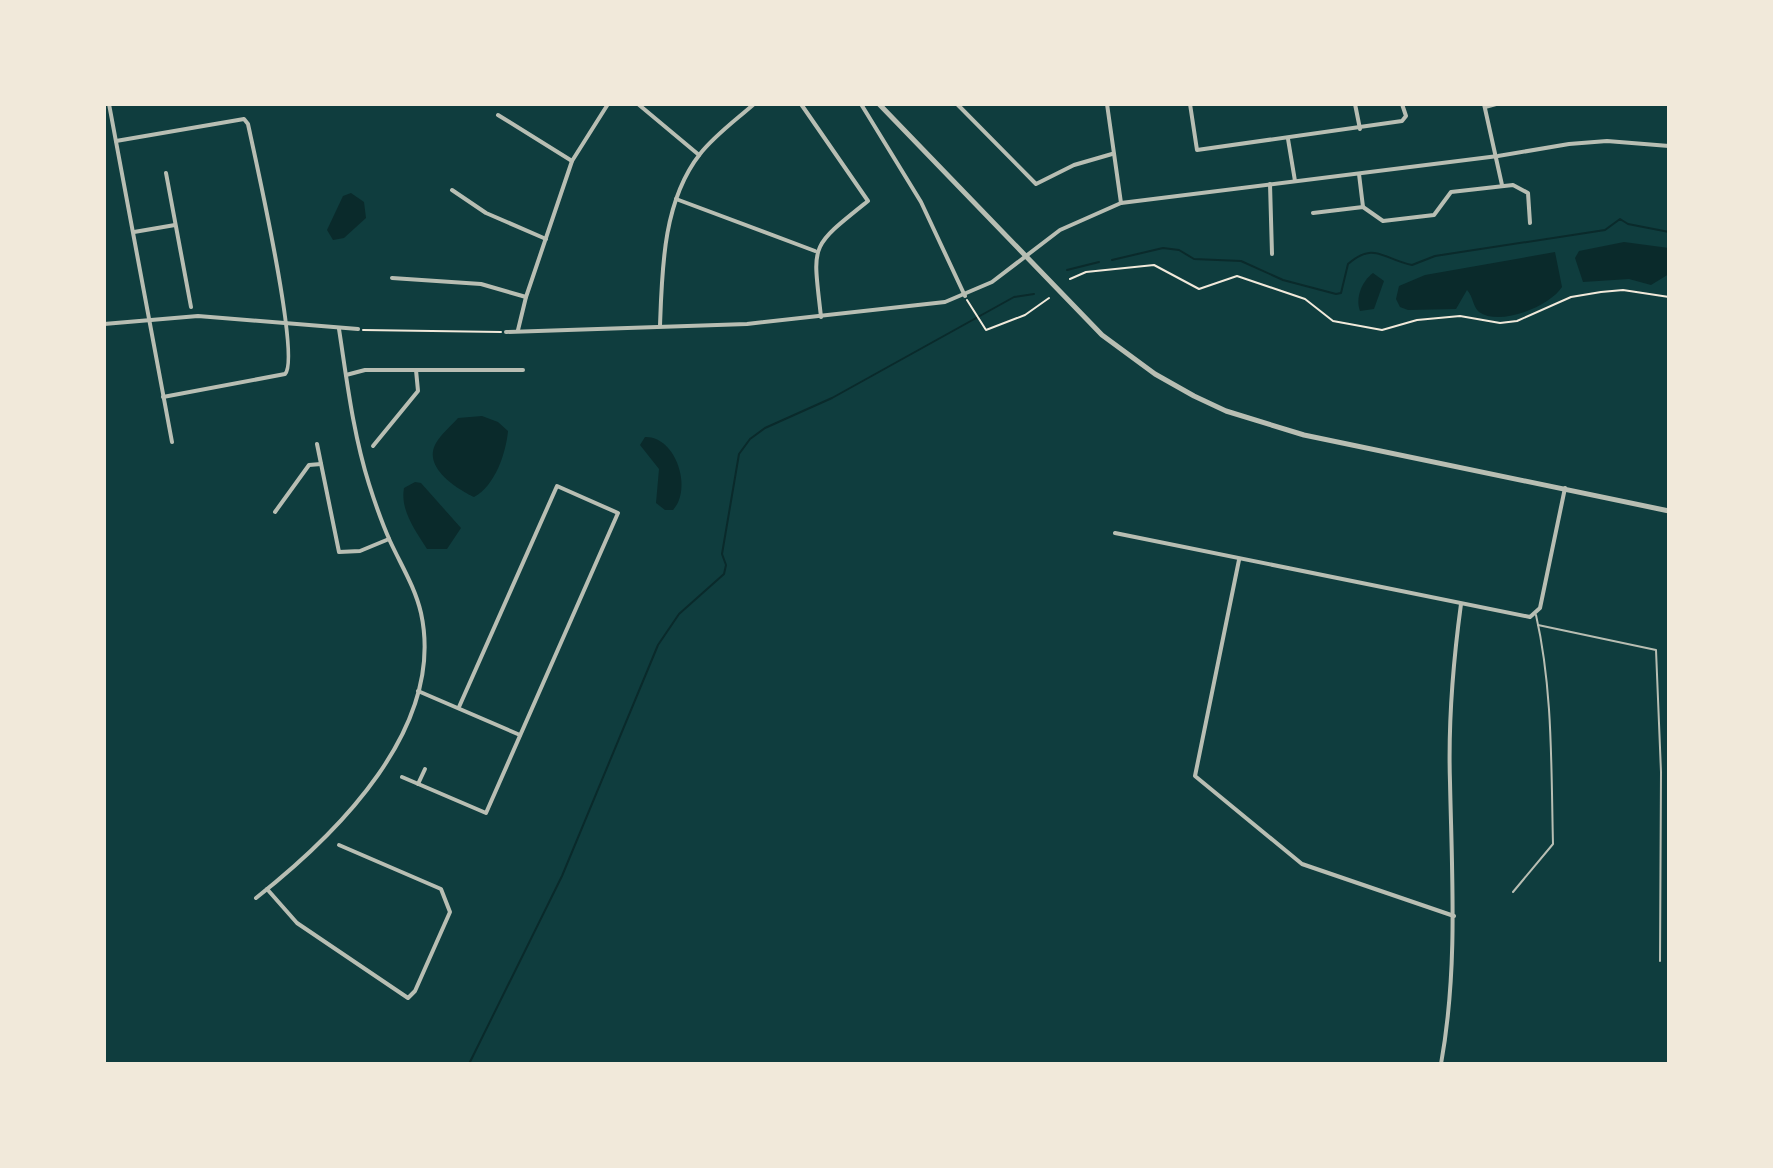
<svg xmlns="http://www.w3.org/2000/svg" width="1773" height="1168" font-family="'PT Sans',sans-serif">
<rect width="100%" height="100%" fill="#0f3d3e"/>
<g fill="#0a2a2b">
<polygon points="351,193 364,202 366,218 344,238 333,240 327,230 343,196"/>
<polygon points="1624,242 1669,248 1669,274 1651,285 1629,279 1583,282 1575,258 1579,251"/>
<path d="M1555,252L1562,287C1550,306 1500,327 1479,312C1473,307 1473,296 1467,290L1456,309L1408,310L1400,307L1396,299L1399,286L1425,275Z"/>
<path d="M1373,273L1384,281L1374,309L1360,311C1355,298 1362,281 1373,273Z"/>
<path d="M482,416L498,422L508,431C506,453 495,486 474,497C457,489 422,467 436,443C441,434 451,426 458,418Z"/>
<path d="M645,437C676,436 693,489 673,510H665L656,503L659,469L640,445Z"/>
<path d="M415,482L421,483L461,528L447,549H427C415,530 400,510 404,488Z"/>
</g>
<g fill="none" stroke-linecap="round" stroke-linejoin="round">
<g stroke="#0a2a2b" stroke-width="2">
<path d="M1112,260L1163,248L1179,250L1194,259L1241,261L1283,280L1336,294L1341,293L1348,264C1375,241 1382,259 1412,265L1435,256L1605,230L1620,219L1628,224L1669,232"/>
<polyline points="1067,270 1099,262"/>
<polyline points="469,1064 562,876 658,645 679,614 724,574 726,565 722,554 739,454 750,439 765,428 832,398 1014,297 1034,294"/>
</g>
<g stroke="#f1e9da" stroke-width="2">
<polyline points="1070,279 1086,272 1154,265 1199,289 1237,276 1305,299 1333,321 1382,330 1417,320 1460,316 1500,323 1517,321 1571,297 1601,292 1623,290 1669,297"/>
<polyline points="967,300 986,330 1025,315 1049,298"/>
<polyline points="363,330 501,332"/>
</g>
<g stroke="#b8beb3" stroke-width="2">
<polyline points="1538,625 1656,650 1661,772 1660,961"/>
<path d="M1513,892L1553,844C1551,767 1553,690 1536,615"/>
</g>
<g stroke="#b8beb3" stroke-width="4">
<polyline points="109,104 172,442"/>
<polyline points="638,104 699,155"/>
<path d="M801,104L868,201C808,249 813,243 821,317"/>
<polyline points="861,104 921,202 965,296"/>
<polyline points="957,104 1036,184 1074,165 1112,154"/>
<polyline points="1107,104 1121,203"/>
<polyline points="1190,104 1197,150 1402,121 1406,116 1402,104"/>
<polyline points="1355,104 1360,129"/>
<polyline points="1484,104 1502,185"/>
<polyline points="1485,107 1496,104"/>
<polyline points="498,115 572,161"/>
<polyline points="1288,139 1295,181"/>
<path d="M116,141L244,119L248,124C255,157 301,359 285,374L163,397"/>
<polyline points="166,173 191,307"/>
<polyline points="1359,174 1363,207"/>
<polyline points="1270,184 1272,254"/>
<polyline points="452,190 486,213 546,239"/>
<polyline points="676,199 815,251"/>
<polyline points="1313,213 1363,207 1383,221 1434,215 1451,192 1513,185 1528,193 1530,223"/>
<polyline points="134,232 175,225"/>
<polyline points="392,278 481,284 526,297"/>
<polyline points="104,324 198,316 358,329"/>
<path d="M660,326C662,269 663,201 700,154C715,135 736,120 754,104"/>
<polyline points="518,330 526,297 572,161 608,104"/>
<polyline points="506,332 747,324 945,302 992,282 1060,230 1121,203 1498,156 1569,144 1607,141 1669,146"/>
<polyline points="346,375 365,370 523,370"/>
<polyline points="317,444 339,552 360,551 389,539"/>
<polyline points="373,446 418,391 416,370"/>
<polyline points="275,512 309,465 321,464"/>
<polyline points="1115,533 1530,617 1540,608 1565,488"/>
<polyline points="1239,560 1195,776 1302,864 1454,916"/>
<polyline points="418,691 520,735"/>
<polyline points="402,777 486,813 618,513 557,486 459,707"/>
<polyline points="418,784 425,769"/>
<polyline points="267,889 297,923 408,998 415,991 450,912 441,889 339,845"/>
<path d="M256,898C336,835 446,728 421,613C415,587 401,565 390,541C382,523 375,503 369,484C353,433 347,381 339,329"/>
<path d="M1441,1064C1458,970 1452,877 1450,782C1448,722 1453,663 1461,604"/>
</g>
<polyline stroke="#b8beb3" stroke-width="5" points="879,104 1102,335 1155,374 1194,396 1226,411 1304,435 1669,511"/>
</g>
<rect width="1773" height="1168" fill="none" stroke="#f1e9da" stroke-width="212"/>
</svg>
